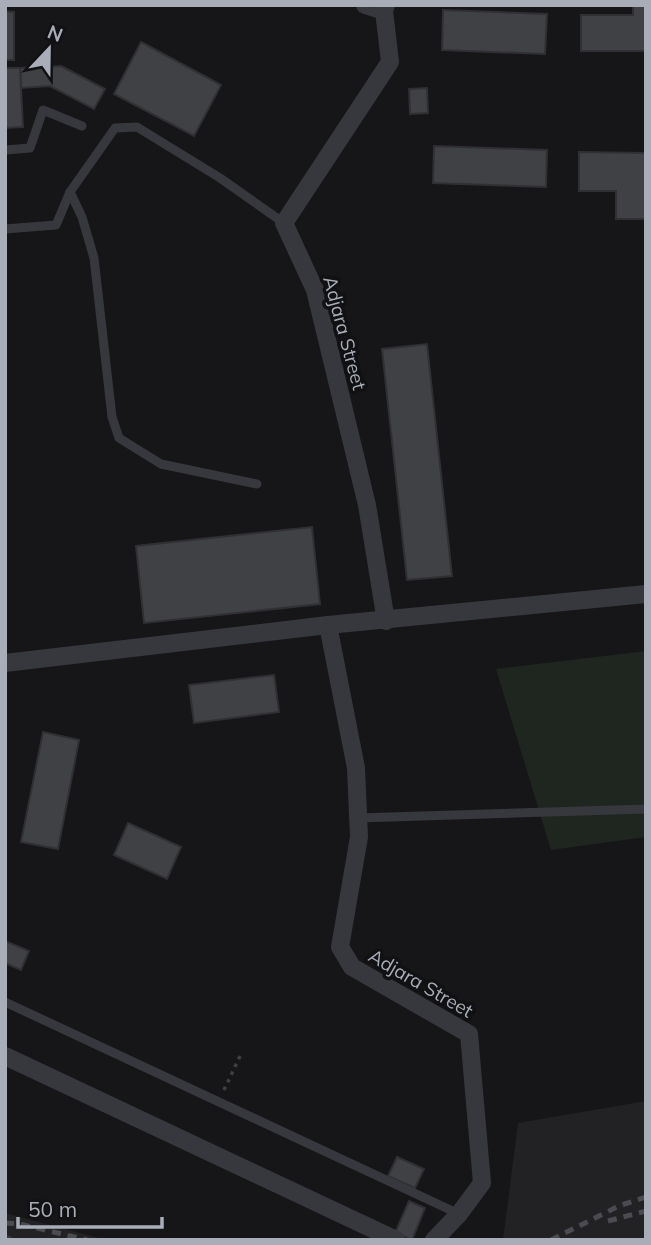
<svg xmlns="http://www.w3.org/2000/svg" width="651" height="1245" font-family="Mulish,sans-serif">
<rect width="100%" height="100%" fill="#161618"/>
<g fill="#222225">
<polygon points="646,1101 646,1240 503,1240 518,1123"/>
<polygon points="5,1213 106,1240 5,1240"/>
</g>
<polygon fill="#1e261f" points="646,651 646,837 551,850 496,669"/>
<g fill="#404145" stroke="#303034" stroke-width="2">
<polygon points="633,5 646,5 646,51 581,51 581,15 633,15"/>
<polygon points="443,10 547,14 545,54 442,50"/>
<polygon points="5,11 14,12 14,60 5,60"/>
<polygon points="141,42 221,85 194,136 114,94"/>
<polygon points="61,66 105,89 94,109 50,86 21,88 20,68"/>
<polygon points="5,68 20,68 23,127 5,128"/>
<polygon points="427,88 428,113 410,114 409,89"/>
<polygon points="434,146 547,150 546,187 433,183"/>
<polygon points="579,152 646,153 646,219 616,219 616,191 579,191"/>
<polygon points="427,344 452,576 407,580 382,349"/>
<polygon points="312,527 320,604 144,623 136,546"/>
<polygon points="274,675 279,712 194,723 189,685"/>
<polygon points="43,732 79,740 58,849 21,842"/>
<polygon points="128,823 181,847 167,879 114,855"/>
<polygon points="5,941 29,951 21,970 5,963"/>
<polygon points="397,1157 424,1169 415,1188 388,1176"/>
<polygon points="409,1201 425,1208 412,1240 395,1233"/>
</g>
<g fill="none" stroke-linecap="round" stroke-linejoin="round">
<polyline stroke="#3d3f44" stroke-width="3.5" stroke-dasharray="3.5 5" stroke-linecap="butt" points="224,1090 241,1054"/>
<g stroke="#37383d" stroke-width="9">
<polyline points="5,150 30,148 43,110 82,126"/>
<polyline points="70,192 82,217 94,258 112,417 119,438 161,464 257,484"/>
<polyline points="5,229 56,225 70,192 115,128 137,127 220,178 284,223"/>
<polyline points="358,818 646,809"/>
<polyline points="5,1002 459,1214"/>
<polyline points="5,1239 8,1240"/>
</g>
<g stroke="#37383d" stroke-width="18">
<polyline points="365,5 384,11"/>
<polyline points="386,5 384,11 390,62 284,223 315,290 367,505 386,621"/>
<polyline points="328,625 356,768 359,837 340,947 352,967 469,1034 482,1183 459,1214 434,1240"/>
<polyline points="5,663 328,625 646,594"/>
<polyline points="5,1056 396,1240"/>
</g>
<g stroke="#4a4c52" stroke-width="5" stroke-dasharray="9 7" stroke-linecap="butt">
<polyline points="608,1221 646,1211"/>
<polyline points="5,1223 20,1224 87,1240"/>
<polyline points="551,1240 619,1206 646,1197"/>
</g>
</g>
<g text-anchor="middle" dominant-baseline="central" stroke-width="7" stroke-linejoin="round" paint-order="stroke">
<g font-size="19" fill="#a8adb8" stroke="#111113">
<text transform="translate(345 333) rotate(75)">Adjara Street</text>
<text transform="translate(421 983) rotate(30)">Adjara Street</text>
</g>
</g>
<rect width="651" height="1245" fill="none" stroke="#a8adb8" stroke-width="14"/>
<g transform="translate(49 49) rotate(22)" stroke="#111113" stroke-width="5" paint-order="stroke">
<path d="M0-5L12 26L0 18L-12 26Z" fill="#a8adb8"/>
<text y="-10" font-size="19" font-weight="bold" text-anchor="middle" fill="#a8adb8">N</text>
</g>
<path d="M18 1217v10h144v-10" fill="none" stroke="#a8adb8" stroke-width="3.5"/>
<text x="28" y="1217" font-size="21" fill="#a8adb8" stroke="#111113" stroke-width="5" paint-order="stroke">50 m</text>
</svg>
